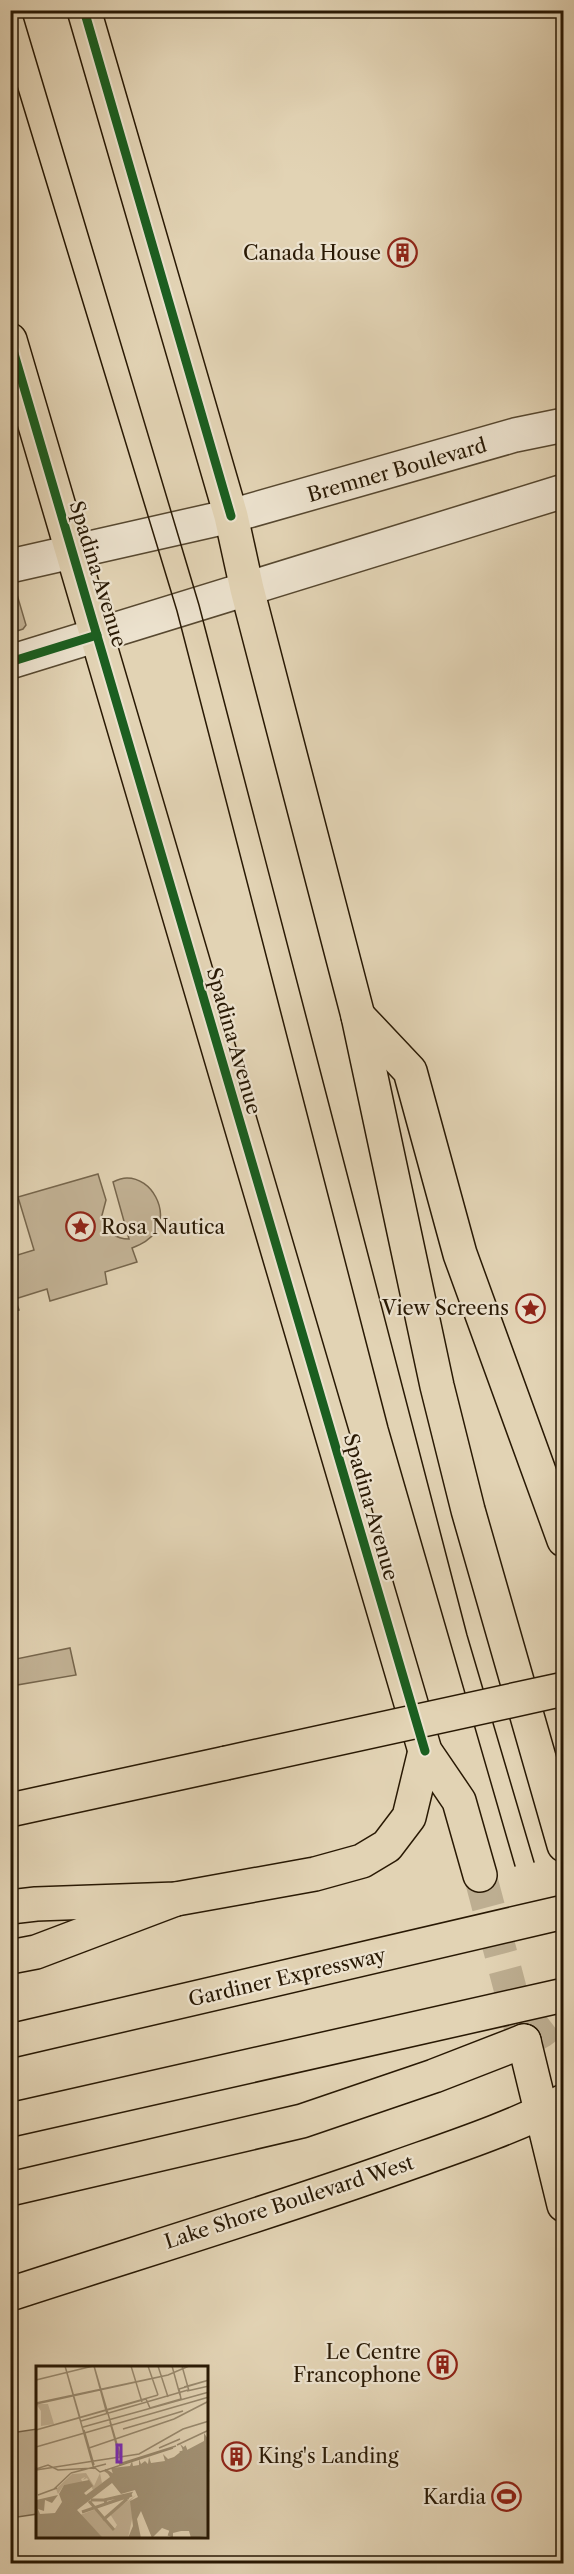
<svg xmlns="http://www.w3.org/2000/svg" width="574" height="2574" font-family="'Libre Caslon Text',serif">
<rect width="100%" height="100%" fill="#e2d3b4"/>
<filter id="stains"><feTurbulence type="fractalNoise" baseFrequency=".00333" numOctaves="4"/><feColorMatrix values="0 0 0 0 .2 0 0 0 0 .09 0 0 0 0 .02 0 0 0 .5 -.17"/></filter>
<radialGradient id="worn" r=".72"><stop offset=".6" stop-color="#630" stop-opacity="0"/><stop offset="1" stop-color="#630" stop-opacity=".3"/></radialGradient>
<g fill="#c3b396" stroke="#76664d" stroke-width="1.5">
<polygon points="11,580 13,581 26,625 23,629 11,633"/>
<path d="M98,1174L106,1200L101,1219C108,1232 115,1239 129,1239L113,1182C117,1180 123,1178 127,1178C152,1178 169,1211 156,1231C150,1240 142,1244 132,1248L137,1262L105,1272L107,1284L50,1301L47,1289L15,1299L19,1310L11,1312V1257L34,1250L18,1197Z"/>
<polygon points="70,1648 76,1675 11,1686 11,1660"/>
<polygon points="37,2429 37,2514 11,2518 11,2433"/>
</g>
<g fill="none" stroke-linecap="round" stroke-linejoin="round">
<polyline stroke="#bdae91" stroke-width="33" stroke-dasharray="33 16" stroke-linecap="butt" points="480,1875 524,2041"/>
<polyline stroke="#bdae91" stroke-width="33" stroke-dasharray="33 16" stroke-linecap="butt" points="524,2041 542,2031 564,2014"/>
<defs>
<g id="tertiary">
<polyline points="10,566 231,516 515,435 564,425"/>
<polyline points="10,662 564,491"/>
</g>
<g id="primary">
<polyline points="84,10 231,516 247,589 358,1016 437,1386 468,1510 564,1845"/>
<polyline points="10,340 425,1751 459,1801 480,1875"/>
<polyline points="524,2041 564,2205"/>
</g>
<g id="trunk">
<polyline points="10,1810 226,1763"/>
<polyline points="10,1907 36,1904 176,1899 315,1874 362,1861 387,1846 409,1817 425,1751"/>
<path d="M10,2294C139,2252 268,2213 395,2168C451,2148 510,2129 564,2101"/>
</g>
<g id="motorway">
<polyline points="358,1016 410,1071 460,1254 564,1540"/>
<polyline points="10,1957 36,1952 176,1899"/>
<polyline points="10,2189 302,2121 434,2076 524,2041"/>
</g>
</defs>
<use href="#tertiary" stroke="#574830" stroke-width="36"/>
<use href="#primary" stroke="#291904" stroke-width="36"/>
<use href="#trunk" stroke="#291904" stroke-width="36"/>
<use href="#motorway" stroke="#291904" stroke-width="36"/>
<use href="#tertiary" stroke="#ece2ce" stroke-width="33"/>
<use href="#primary" stroke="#e2d3b4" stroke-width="33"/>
<use href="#trunk" stroke="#e2d3b4" stroke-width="33"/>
<use href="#motorway" stroke="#e2d3b4" stroke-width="33"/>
<g stroke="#291904" stroke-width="1.5">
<polyline points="21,10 199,605 467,1635 534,1862"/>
<polyline points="10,63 177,611 388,1427 515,1866"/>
<polyline points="563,2032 564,2034"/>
</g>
<defs>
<polyline id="trunk-bridge" points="226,1763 564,1689"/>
<g id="motorway-bridge">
<polyline points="10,2041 564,1912"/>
<polyline points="10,2120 564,1995"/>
</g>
</defs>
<use href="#trunk-bridge" stroke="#291904" stroke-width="36" stroke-linecap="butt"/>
<use href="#motorway-bridge" stroke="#291904" stroke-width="36" stroke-linecap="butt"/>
<use href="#trunk-bridge" stroke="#e2d3b4" stroke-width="33"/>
<use href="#motorway-bridge" stroke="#e2d3b4" stroke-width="33"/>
<defs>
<g id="cycleway">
<polyline points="84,10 231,516"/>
<polyline points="10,340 425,1751"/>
<polyline points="10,662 97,635"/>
</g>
</defs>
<use href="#cycleway" stroke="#ece2ce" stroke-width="13"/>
<use href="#cycleway" stroke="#1b5e20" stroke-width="9"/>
</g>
<defs>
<symbol id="building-ring" viewBox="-11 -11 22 22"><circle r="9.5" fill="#ece2ce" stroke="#8f2418" stroke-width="1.5"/><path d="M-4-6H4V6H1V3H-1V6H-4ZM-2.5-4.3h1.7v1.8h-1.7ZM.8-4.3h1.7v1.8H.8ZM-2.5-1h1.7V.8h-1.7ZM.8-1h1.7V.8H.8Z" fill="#8f2418"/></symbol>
<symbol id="sight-ring" viewBox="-11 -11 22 22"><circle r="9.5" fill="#ece2ce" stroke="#8f2418" stroke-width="1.5"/><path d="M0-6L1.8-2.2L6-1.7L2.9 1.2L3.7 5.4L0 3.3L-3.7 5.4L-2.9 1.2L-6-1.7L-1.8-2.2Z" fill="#8f2418"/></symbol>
<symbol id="stadium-ring" viewBox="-11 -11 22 22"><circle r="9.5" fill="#ece2ce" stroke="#8f2418" stroke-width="1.5"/><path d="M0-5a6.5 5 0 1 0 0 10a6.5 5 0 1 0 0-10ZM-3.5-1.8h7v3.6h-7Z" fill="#8f2418"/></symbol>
</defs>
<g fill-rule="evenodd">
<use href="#building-ring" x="386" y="236" width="33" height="33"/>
<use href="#sight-ring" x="64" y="1210" width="33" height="33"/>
<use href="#sight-ring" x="514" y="1292" width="33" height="33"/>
<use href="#building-ring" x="426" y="2348" width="33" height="33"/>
<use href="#building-ring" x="220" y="2440" width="33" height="33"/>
<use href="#stadium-ring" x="490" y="2480" width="33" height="33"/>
</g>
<g text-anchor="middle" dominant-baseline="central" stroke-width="4.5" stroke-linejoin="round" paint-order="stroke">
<g font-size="20" fill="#291904" stroke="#ece2ce" text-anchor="end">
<text x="381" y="253">Canada House</text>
<text x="101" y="1227" text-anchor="start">Rosa Nautica</text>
<text x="509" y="1308">View Screens</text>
<text x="421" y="2352">Le Centre<tspan x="421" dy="23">Francophone</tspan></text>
<text x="258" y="2456" text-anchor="start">King's Landing</text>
<text x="486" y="2497">Kardia</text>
</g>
<g font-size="20" fill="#291904" stroke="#ece2ce">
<text transform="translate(397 470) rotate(-16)">Bremner Boulevard</text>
<text transform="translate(98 574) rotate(73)">Spadina Avenue</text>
<text transform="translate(234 1041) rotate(74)">Spadina Avenue</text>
<text transform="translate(371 1507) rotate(74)">Spadina Avenue</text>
<text transform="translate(287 1977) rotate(-13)">Gardiner Expressway</text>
<text transform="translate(289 2202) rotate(-18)">Lake Shore Boulevard West</text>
</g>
</g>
<g transform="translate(36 2366)">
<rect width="172" height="172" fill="#e2d3b4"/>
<path d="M0,38H12L18,58L5,60V45ZM50,107L58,120L64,107L66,117L57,124L51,112L47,114L49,111L45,113L47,117L28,119L22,128L20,123L36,108ZM100,129L94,135L98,144L92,172H67L44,149L60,143L78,164L81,159L74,148Z" fill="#c3b396"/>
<path d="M168,67L172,73V170L155,172L153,165H145L137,167V172L132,169L134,165L126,162L116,172L105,145L101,153L105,172H92L97,160L94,135L102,131L99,124L85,128L76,117L41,144L67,172H0V134L22,129L16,137L9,134L8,145L2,143L4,148L19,147L26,136L23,128L28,119L53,114L57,120L48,127L50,129L74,111L69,103L77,108L75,102L94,100L96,95L97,100L103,99V93L105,98L109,95L112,98L113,91L115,97L129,95L127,88L132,93L138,91L147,84L144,78L151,84L168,75Z" fill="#a39478"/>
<path fill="none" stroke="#a39478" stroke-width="3" d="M147,90L153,98L173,106M69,104L81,112L117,106L149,94L151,88L148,83L149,82L151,87L173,84M55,134H69L70,138M68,134L94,128L91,133M53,135L78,164M96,144L145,96M46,146L96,129M67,154L91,133M133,170L144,140L149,108L145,85"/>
<path fill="none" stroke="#98896e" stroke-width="1.5" d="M29,0L44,52M29,0L58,103M58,0L71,48M58,0L85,92M95,0L106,36M112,0L122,29M122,0L132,31M136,0L144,29M146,0L153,25M0,14L57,0M0,14L57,0M148,21L173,14M151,25L173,20M0,37L132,9L153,0M0,38L132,9L153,0M138,53L173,35M45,55L152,24M74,56L84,92M111,56L147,45M47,61L173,26M87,63L111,56M0,64L122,29M0,64L110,33L114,42L145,33L143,23L173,14M48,64L58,99M141,79L173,64M0,81L173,31M0,81L173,31M53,82L138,53M123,82L144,73M83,98L140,80M0,103L12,99L22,104L59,102L64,106L137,82M0,104L103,88L147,63L173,55M35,107L70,98M18,123L35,107M2,129L21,122"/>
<path fill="#7b2cbf" fill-opacity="0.15" stroke="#7b2cbf" stroke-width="3" d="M81,79H85V96H81Z"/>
<rect width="172" height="172" fill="none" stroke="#291904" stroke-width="3"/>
</g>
<rect width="574" height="2574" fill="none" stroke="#e2d3b4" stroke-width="36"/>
<rect x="12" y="12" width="550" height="2550" fill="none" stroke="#291904" stroke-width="3"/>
<rect x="18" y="18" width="538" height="2538" fill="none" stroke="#291904" stroke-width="1.5"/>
<rect width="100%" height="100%" filter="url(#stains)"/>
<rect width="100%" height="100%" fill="url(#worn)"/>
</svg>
